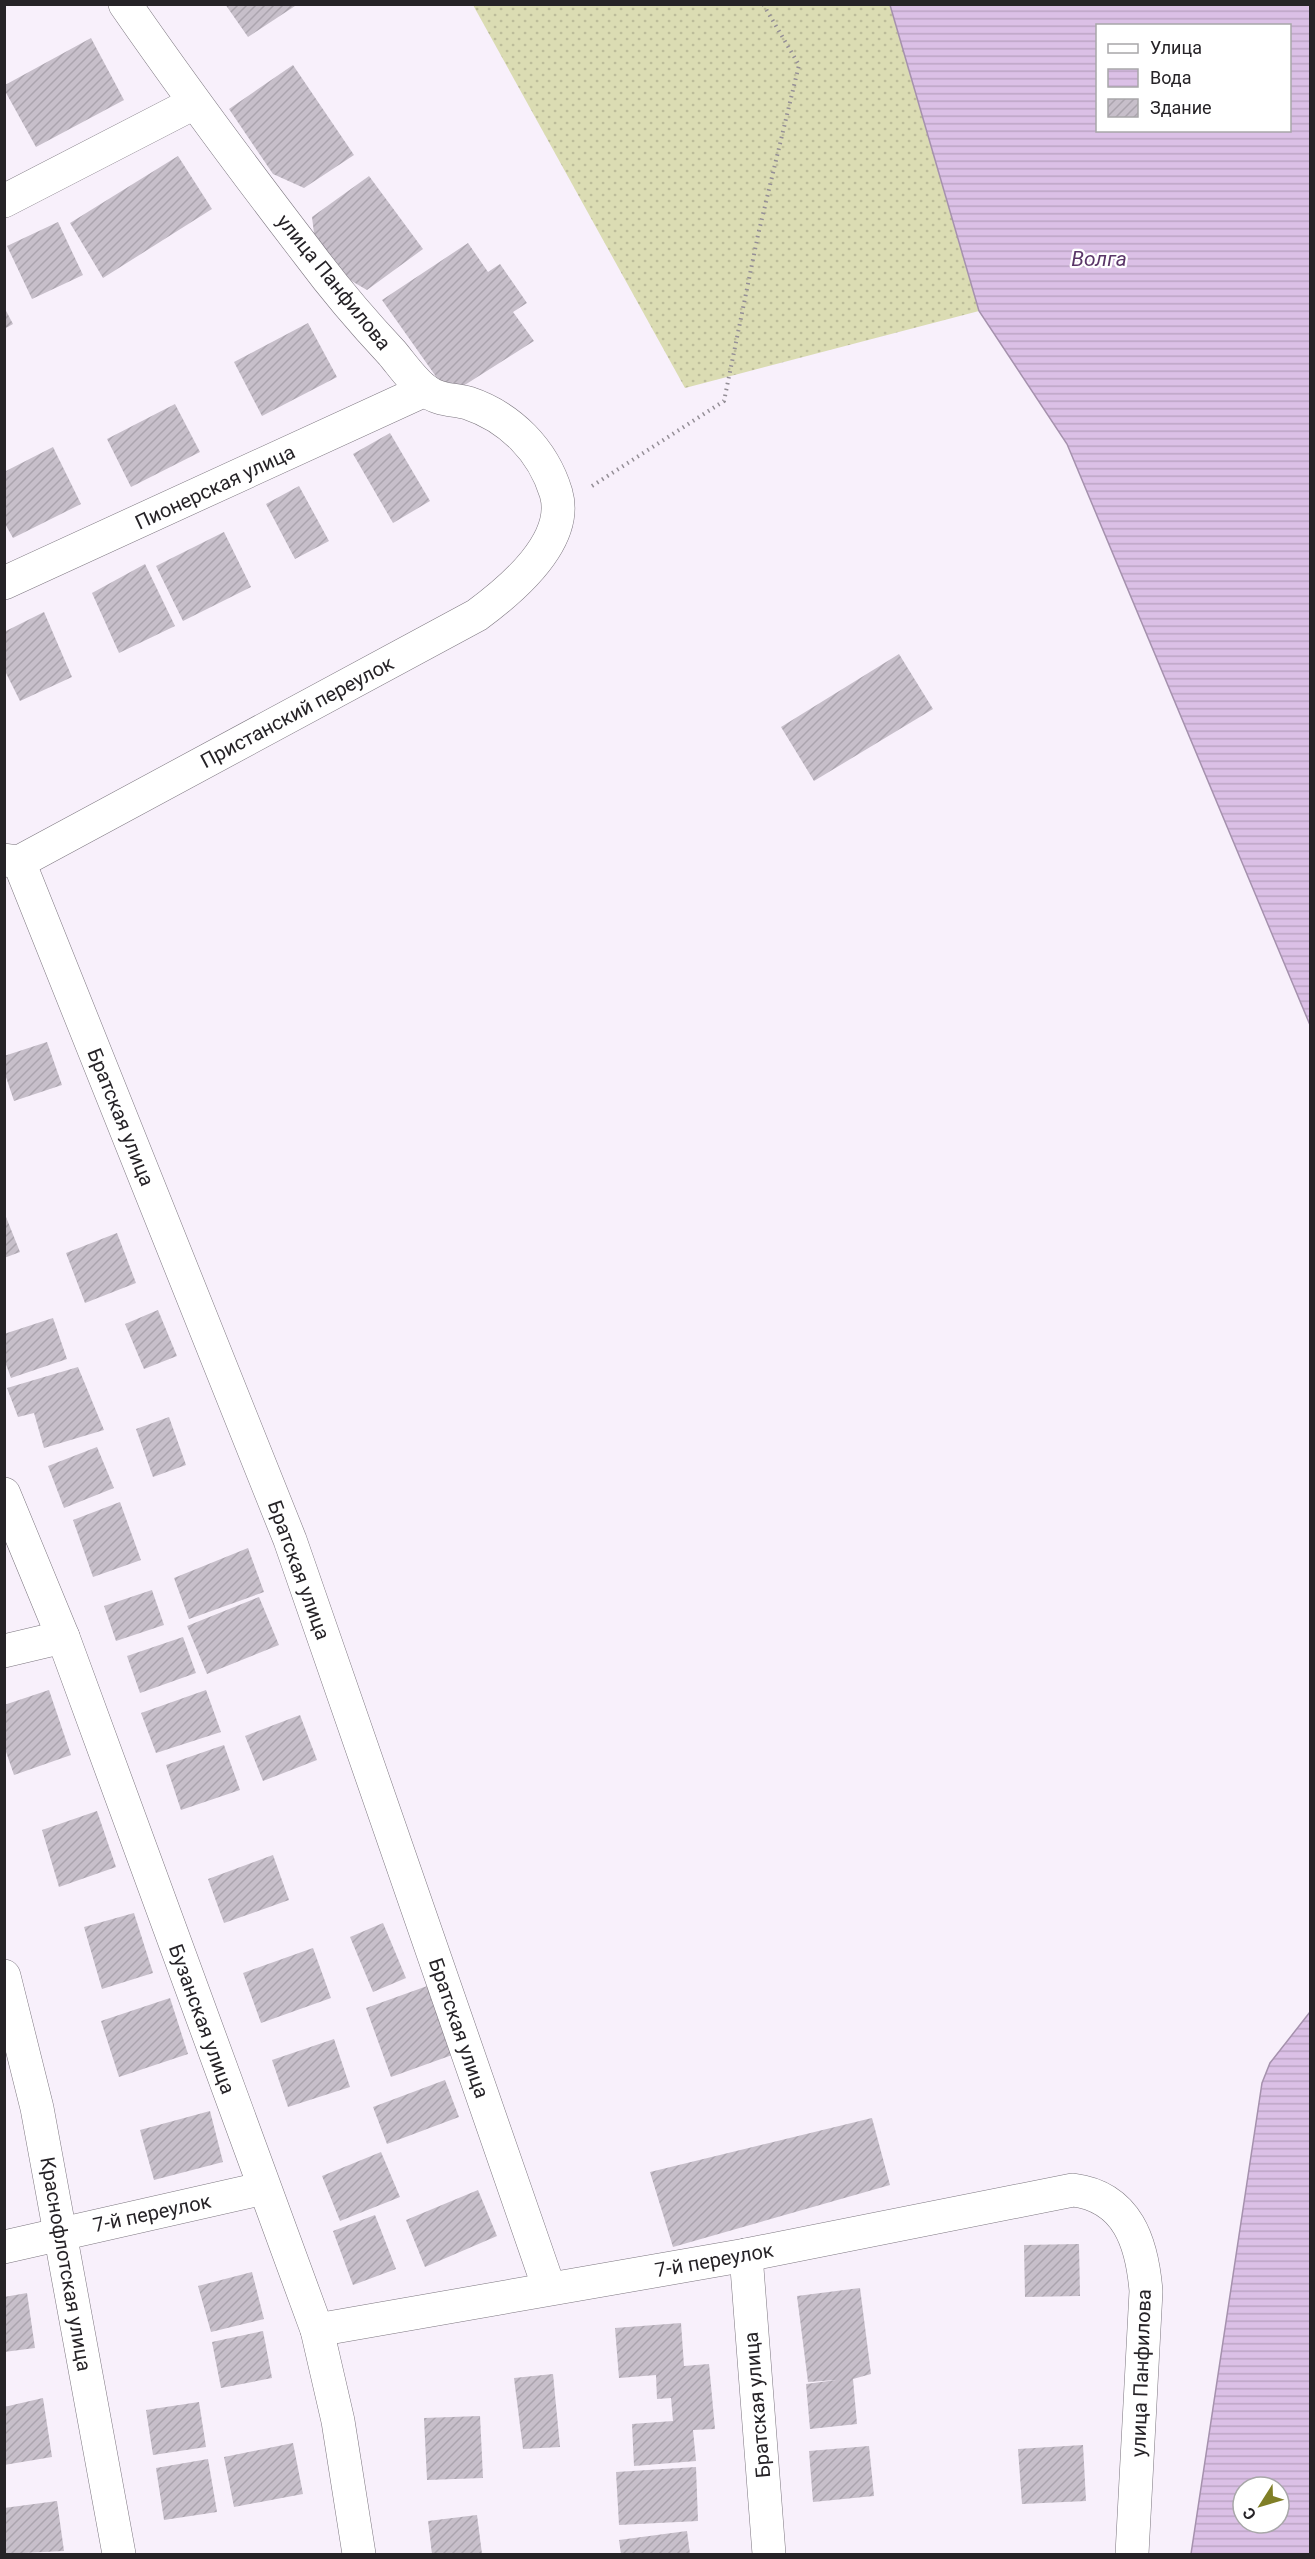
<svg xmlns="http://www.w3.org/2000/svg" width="1315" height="2559" font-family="Roboto,sans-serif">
<defs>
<pattern id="grass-dots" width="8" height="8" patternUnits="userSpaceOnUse" patternTransform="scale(1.5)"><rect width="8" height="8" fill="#dbdcb3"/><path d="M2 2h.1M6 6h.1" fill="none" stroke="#bcbc9a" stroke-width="1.8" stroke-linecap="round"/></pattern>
<pattern id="water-rules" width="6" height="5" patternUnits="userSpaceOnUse" patternTransform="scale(1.5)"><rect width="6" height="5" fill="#dbc0e6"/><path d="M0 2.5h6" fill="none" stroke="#bca5c5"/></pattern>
<pattern id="building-hatch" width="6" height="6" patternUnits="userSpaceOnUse" patternTransform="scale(1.5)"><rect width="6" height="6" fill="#c7bfca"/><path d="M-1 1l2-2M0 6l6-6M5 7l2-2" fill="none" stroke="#aba4ae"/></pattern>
</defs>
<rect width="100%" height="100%" fill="#f8f0fb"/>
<polygon fill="url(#grass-dots)" points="473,5 890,5 979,311 685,388"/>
<g fill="url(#water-rules)" stroke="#a591ad" stroke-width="1.5" fill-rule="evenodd">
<path d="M890,5H1310V1025L1067,444L979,311ZM1098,26H1290V130H1098Z"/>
<path d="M1310,2012V2554H1191L1262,2083L1270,2063ZM1243,2487H1279V2523H1243Z"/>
</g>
<g fill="url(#building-hatch)">
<polygon points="225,4 298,4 248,37"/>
<polygon points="91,38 124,100 36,147 5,91 5,85"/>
<polygon points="293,65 354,155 304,188 273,174 229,109"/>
<polygon points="178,156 212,209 103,278 70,223"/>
<polygon points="369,176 423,249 367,290 331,269 316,249 312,217"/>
<polygon points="58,222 83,275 32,299 7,246"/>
<polygon points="468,243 488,272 500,264 527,303 513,312 534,341 449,395 382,300"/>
<polygon points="4,307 13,324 4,329"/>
<polygon points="308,323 337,377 262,416 234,362"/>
<polygon points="175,404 200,452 131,487 107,439"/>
<polygon points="390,433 430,501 393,523 353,454"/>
<polygon points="53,447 81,504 13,538 4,522 4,472"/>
<polygon points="299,486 329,541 295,559 266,504"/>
<polygon points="224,532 251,587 183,621 156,566"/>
<polygon points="145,564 175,626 119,653 92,593"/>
<polygon points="44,612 72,677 20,701 4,669 4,632"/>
<polygon points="899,654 933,709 814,781 781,727"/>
<polygon points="47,1042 62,1085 14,1101 4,1071 4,1056"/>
<polygon points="4,1212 20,1252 4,1258"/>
<polygon points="117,1233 136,1283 85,1303 66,1253"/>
<polygon points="158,1310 177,1356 144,1369 125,1324"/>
<polygon points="53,1318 67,1359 11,1378 4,1359 4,1334"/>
<polygon points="78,1367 104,1430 44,1448 34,1413 18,1417 7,1388"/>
<polygon points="169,1417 186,1465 153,1477 136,1429"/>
<polygon points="97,1447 114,1488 64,1508 48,1466"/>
<polygon points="120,1502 141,1560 93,1577 73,1520"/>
<polygon points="248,1548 264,1592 189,1619 174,1578"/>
<polygon points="152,1590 164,1625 116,1641 104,1606"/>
<polygon points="259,1597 279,1645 207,1674 187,1626"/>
<polygon points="183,1637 196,1673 140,1693 127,1656"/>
<polygon points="49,1690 71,1755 14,1775 4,1746 4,1705"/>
<polygon points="206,1690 221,1732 156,1753 141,1713"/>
<polygon points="300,1715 317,1760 263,1781 245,1736"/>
<polygon points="224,1745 240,1790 181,1810 166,1765"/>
<polygon points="97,1811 116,1867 59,1887 42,1830"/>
<polygon points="273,1855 289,1900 224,1923 208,1879"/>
<polygon points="134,1913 153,1973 102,1989 84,1927"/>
<polygon points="383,1923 406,1978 373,1992 350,1937"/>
<polygon points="313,1948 331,1998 261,2023 243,1973"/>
<polygon points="430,1985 455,2054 391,2077 366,2008"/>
<polygon points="170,1998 188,2054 119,2077 101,2021"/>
<polygon points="334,2039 350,2087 288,2107 272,2060"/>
<polygon points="445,2080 459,2117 387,2144 373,2107"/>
<polygon points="210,2111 223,2162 154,2180 140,2130"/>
<polygon points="872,2118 890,2185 673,2247 650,2172"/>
<polygon points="381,2152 400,2197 340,2221 322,2176"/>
<polygon points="478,2190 497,2236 425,2267 406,2220"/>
<polygon points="375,2215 396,2269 353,2285 333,2231"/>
<polygon points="1079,2244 1080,2296 1025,2297 1024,2245"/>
<polygon points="252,2272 264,2319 211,2332 198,2286"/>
<polygon points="860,2288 871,2374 853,2379 857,2424 810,2429 806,2384 836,2380 808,2382 797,2296"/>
<polygon points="27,2293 35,2348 4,2352 4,2297"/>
<polygon points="681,2323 684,2366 709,2364 715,2429 693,2430 696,2461 634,2466 632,2424 673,2421 671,2398 657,2399 656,2375 619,2378 615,2328"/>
<polygon points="263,2331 272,2378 221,2388 212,2342"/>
<polygon points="553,2374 560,2447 523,2449 514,2378"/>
<polygon points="43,2398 52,2457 4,2465 4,2407"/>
<polygon points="199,2402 206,2447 153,2455 146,2410"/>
<polygon points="480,2416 483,2478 427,2480 424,2418"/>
<polygon points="293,2443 303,2494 234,2507 224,2457"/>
<polygon points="1083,2445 1086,2501 1022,2504 1018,2449"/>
<polygon points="869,2446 874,2496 813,2502 809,2451"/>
<polygon points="208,2459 217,2512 164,2520 156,2468"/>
<polygon points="696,2467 698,2521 619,2525 616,2472"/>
<polygon points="57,2501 64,2551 4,2554 4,2508"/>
<polygon points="477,2515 482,2554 432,2554 428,2521"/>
<polygon points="687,2531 690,2554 621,2554 619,2540"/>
</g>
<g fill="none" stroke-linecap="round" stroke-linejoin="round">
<defs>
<g id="street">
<polyline points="4,201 194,103"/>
<polyline points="4,583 425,390"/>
<path d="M4,860L19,862L477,615C511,590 570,541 556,493C543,450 510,417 468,403C453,399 439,401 425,390C413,381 402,365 392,353C362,321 334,288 308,253C245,171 184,89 125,4"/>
<polyline points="19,862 290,1540 549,2288"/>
<polyline points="4,1494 63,1637 317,2330 338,2421 359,2554"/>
<polyline points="4,1976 37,2108 119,2554"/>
<polyline points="4,2247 264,2188"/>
<polyline points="746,2255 769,2554"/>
<path d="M317,2330L746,2255L1073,2190C1128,2197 1142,2243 1146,2291L1132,2554"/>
</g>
<polyline id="secondary" points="4,1651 63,1637"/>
</defs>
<use href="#street" stroke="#7c767f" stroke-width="34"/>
<use href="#secondary" stroke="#7c767f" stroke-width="34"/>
<polyline stroke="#948e96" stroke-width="4" stroke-dasharray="1.5 4.5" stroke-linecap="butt" points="592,486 724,401 758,235 799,65 763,4"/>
<use href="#street" stroke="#fff" stroke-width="33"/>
<use href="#secondary" stroke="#fff" stroke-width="33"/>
</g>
<g text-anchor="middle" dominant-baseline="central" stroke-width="4.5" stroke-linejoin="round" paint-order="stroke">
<g font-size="20" fill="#262327" stroke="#fff">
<text transform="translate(334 282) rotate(51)">улица Панфилова</text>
<text transform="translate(215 487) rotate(-25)">Пионерская улица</text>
<text transform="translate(297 712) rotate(-28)">Пристанский переулок</text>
<text transform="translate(121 1117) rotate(68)">Братская улица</text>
<text transform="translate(299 1570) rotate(70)">Братская улица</text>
<text transform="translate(202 2019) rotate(70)">Бузанская улица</text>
<text transform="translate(459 2028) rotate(71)">Братская улица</text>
<text transform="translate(152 2213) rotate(-12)">7-й переулок</text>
<text transform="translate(714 2260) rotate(-10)">7-й переулок</text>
<text transform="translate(66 2264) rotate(80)">Краснофлотская улица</text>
<text transform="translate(1141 2373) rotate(-88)">улица Панфилова</text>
<text transform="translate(757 2405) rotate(-95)">Братская улица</text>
</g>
<g font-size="21" font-style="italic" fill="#5a3668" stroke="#fff">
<text x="1099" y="259">Волга</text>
</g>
</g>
<rect width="1315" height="2559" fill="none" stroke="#262327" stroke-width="12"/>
<rect x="1096" y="24" width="195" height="108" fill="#ffffff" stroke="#a8a7a9" stroke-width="1.5"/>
<rect x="1108" y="44" width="30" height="9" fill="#ffffff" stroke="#a8a7a9" stroke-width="1.5"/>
<text x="1150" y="54" font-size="18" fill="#262327">Улица</text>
<rect x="1108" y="69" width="30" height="18" fill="url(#water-rules)" stroke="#a8a7a9" stroke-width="1.5"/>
<text x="1150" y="84" font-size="18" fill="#262327">Вода</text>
<rect x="1108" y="99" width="30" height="18" fill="url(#building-hatch)" stroke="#a8a7a9" stroke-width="1.5"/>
<text x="1150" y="114" font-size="18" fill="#262327">Здание</text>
<g transform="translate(1261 2505) rotate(233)"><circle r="28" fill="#ffffff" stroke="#a8a7a9" stroke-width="1.5"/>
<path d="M0-4.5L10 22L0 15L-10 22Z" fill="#807f27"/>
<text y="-9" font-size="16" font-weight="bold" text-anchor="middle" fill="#262327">С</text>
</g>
</svg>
